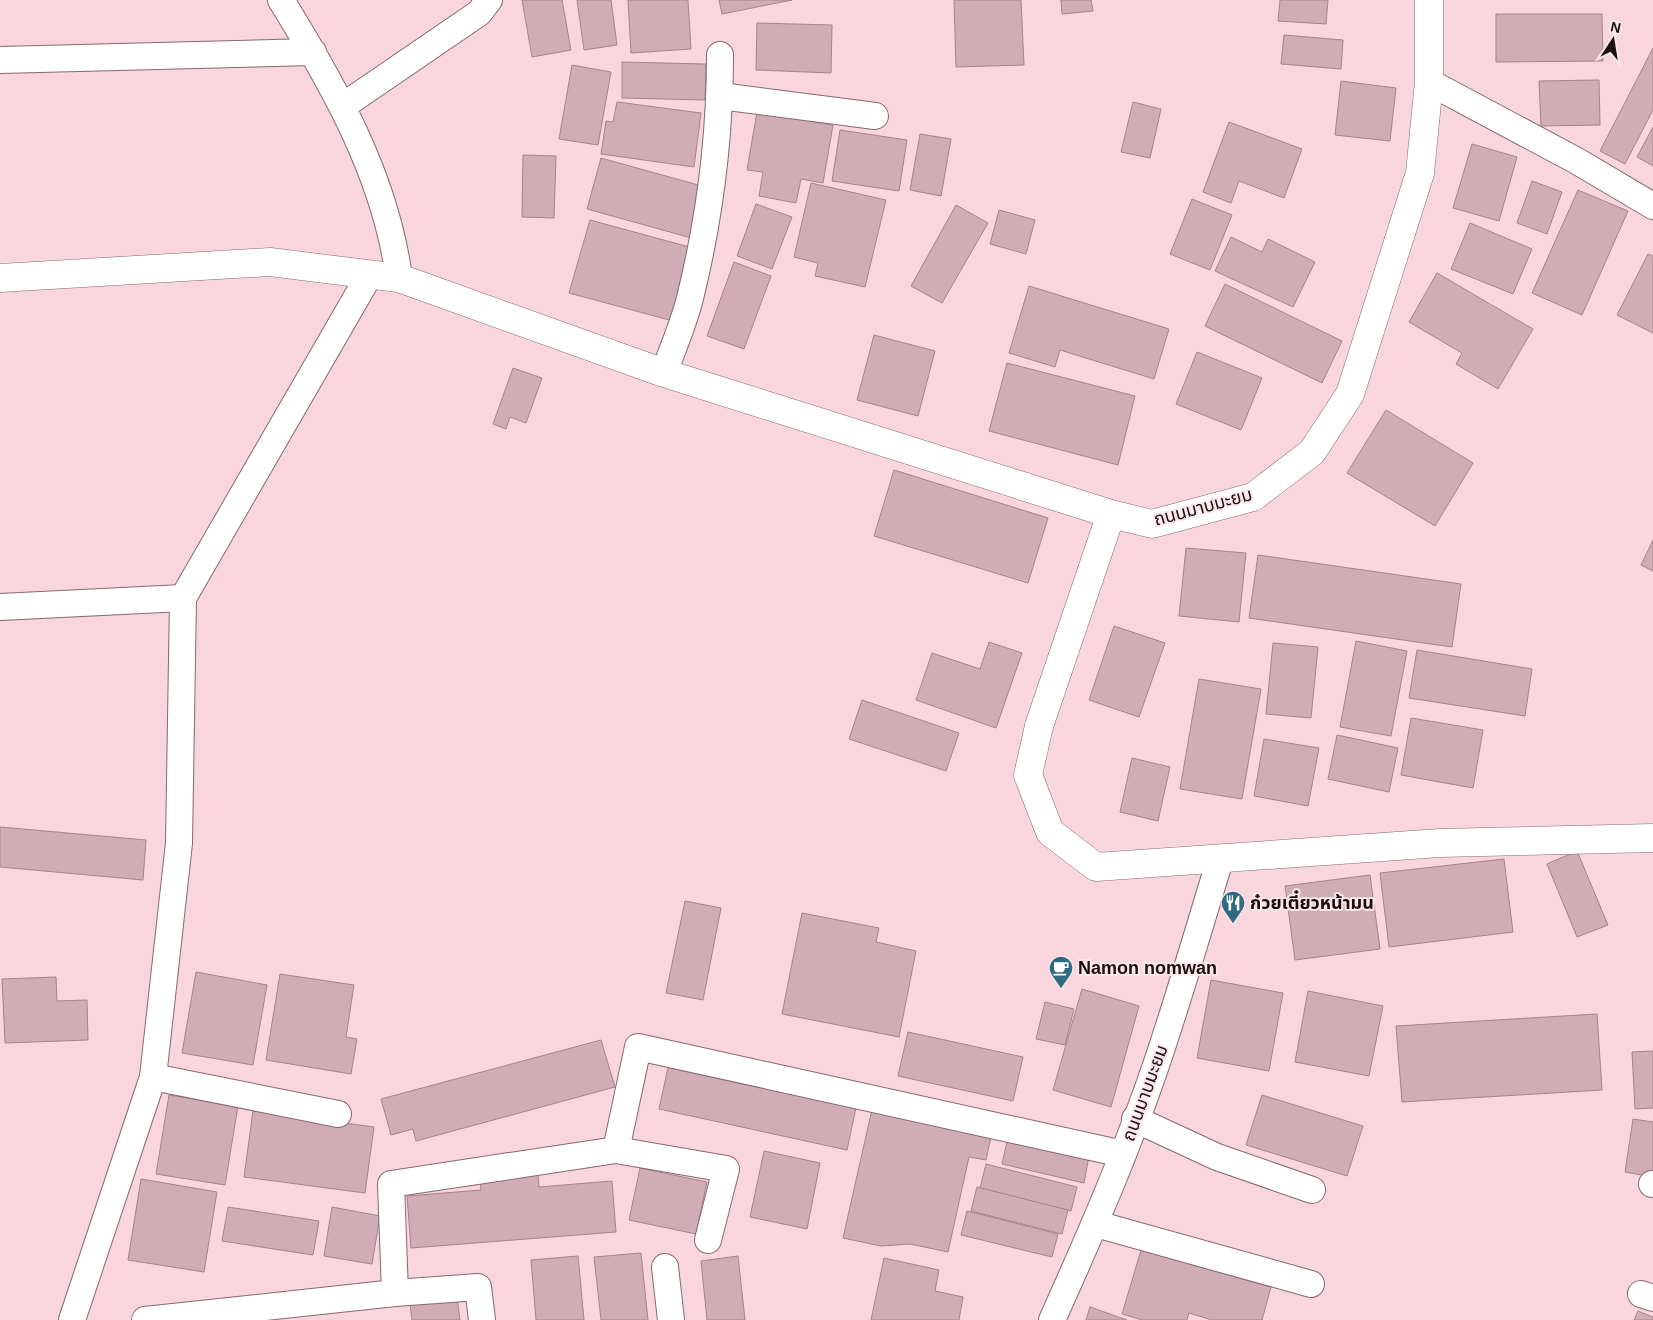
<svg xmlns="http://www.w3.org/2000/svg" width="1653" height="1320" font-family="Arial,'Noto Sans Thai',sans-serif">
<rect width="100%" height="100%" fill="#f9d5de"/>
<g fill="#d0adb6" stroke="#a4838b">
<polygon points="522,0 562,0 571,50 532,57"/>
<polygon points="577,0 611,0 617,45 584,50"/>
<polygon points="628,0 688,0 691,49 631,53"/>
<polygon points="719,0 792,0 722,14"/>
<polygon points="954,0 1021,0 1024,65 956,67"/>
<polygon points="1061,0 1091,0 1093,11 1062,14"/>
<polygon points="1280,0 1328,0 1326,24 1278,21"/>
<polygon points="1496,14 1602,14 1603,61 1496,62"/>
<polygon points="757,23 832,25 831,73 756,70"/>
<polygon points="1284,35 1343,40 1341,69 1281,64"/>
<polygon points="1653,48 1653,110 1625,164 1600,151"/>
<polygon points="622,62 706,64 705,100 622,98"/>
<polygon points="572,65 611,72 598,145 559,139"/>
<polygon points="1599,80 1600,125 1541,126 1539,81"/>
<polygon points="1341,81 1396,88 1390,141 1335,135"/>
<polygon points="617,102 701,113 694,167 601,154 606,121 613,122"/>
<polygon points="1133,102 1161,109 1150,158 1121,152"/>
<polygon points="757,112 833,125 823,183 801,179 796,203 759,196 763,172 747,170"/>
<polygon points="1229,122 1302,149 1284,198 1239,181 1231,203 1203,192"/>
<polygon points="1653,127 1653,166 1637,157"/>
<polygon points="840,130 907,140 899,191 832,181"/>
<polygon points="920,134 951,139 941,196 910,190"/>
<polygon points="1472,144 1517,157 1499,221 1453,208"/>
<polygon points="523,155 556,156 554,218 522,217"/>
<polygon points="601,158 709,188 695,239 587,209"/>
<polygon points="1532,181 1562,192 1547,234 1517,223"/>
<polygon points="811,183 886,200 865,287 815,276 818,263 794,257"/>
<polygon points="1578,190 1628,211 1582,315 1532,293"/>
<polygon points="1192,199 1232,215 1210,270 1170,254"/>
<polygon points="756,204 792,217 772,269 737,256"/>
<polygon points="956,205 988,223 942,303 911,286"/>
<polygon points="999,210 1035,220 1026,254 990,244"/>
<polygon points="590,220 693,248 673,321 569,293"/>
<polygon points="1470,223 1532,249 1513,294 1451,269"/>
<polygon points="1231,237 1262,252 1268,239 1315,262 1293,307 1215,271"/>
<polygon points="1648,254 1653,256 1653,333 1617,315"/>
<polygon points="734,262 771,276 744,349 707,336"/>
<polygon points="1437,273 1533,329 1498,389 1456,364 1462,353 1409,322"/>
<polygon points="1225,284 1342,341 1322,383 1205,326"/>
<polygon points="1029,286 1169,329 1154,379 1060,350 1055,367 1009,353"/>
<polygon points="874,335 935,351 918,416 857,400"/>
<polygon points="1197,352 1262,378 1241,430 1176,404"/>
<polygon points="1007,363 1135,396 1118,465 989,431"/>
<polygon points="513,368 542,378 526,423 510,417 506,429 493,424"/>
<polygon points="1386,410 1473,463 1435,526 1347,473"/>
<polygon points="894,470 1048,518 1028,583 874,536"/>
<polygon points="1653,540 1653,571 1641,565"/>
<polygon points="1186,548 1246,553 1239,622 1179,616"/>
<polygon points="1258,555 1461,584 1452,647 1249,618"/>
<polygon points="1114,626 1165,643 1139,717 1089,700"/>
<polygon points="1356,641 1407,651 1391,736 1340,727"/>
<polygon points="989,642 1022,653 996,728 916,700 932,653 980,669"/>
<polygon points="1273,643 1318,647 1311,718 1266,714"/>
<polygon points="1417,650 1532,669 1525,716 1409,698"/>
<polygon points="1199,679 1261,689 1242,799 1180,789"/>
<polygon points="862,700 959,733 946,771 849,739"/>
<polygon points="1411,718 1483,730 1473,788 1401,775"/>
<polygon points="1337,735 1398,748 1389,792 1328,779"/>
<polygon points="1264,739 1319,748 1308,806 1254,796"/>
<polygon points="1132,758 1170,767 1158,821 1120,812"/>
<polygon points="0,827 146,840 143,880 0,867"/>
<polygon points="1577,851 1608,925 1577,937 1547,864"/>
<polygon points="1504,859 1513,932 1389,947 1380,873"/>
<polygon points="1370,875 1380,949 1295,960 1285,886"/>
<polygon points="685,901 721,908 703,1000 666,993"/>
<polygon points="802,913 879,928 876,942 916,951 899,1037 782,1014"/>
<polygon points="196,972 267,985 253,1065 182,1053"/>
<polygon points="280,974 354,985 346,1037 357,1039 351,1074 266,1060"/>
<polygon points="56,977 57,1001 87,1000 88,1040 5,1043 2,979"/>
<polygon points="1211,980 1283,993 1269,1071 1197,1058"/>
<polygon points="1082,989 1139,1006 1111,1107 1053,1090"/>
<polygon points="1308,991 1383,1006 1369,1076 1295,1062"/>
<polygon points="1045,1002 1074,1009 1065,1045 1036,1039"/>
<polygon points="1597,1014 1602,1090 1402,1102 1396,1026"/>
<polygon points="908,1032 1023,1057 1013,1101 898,1076"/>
<polygon points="601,1040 615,1087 416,1141 413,1129 391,1135 381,1099"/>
<polygon points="1653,1051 1653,1108 1635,1109 1632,1052"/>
<polygon points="669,1063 857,1103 847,1150 659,1109"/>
<polygon points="169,1095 238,1106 225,1185 156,1174"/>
<polygon points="1262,1095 1363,1126 1347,1176 1246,1145"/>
<polygon points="873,1105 992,1132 986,1160 969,1157 948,1252 910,1244 881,1246 843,1238"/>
<polygon points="253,1111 374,1127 365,1193 244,1177"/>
<polygon points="1633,1119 1653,1122 1653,1177 1625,1172"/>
<polygon points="1009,1132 1090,1151 1084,1183 1002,1164"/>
<polygon points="764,1151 820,1163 807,1229 750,1217"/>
<polygon points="986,1164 1077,1187 1071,1211 980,1188"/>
<polygon points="640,1168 707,1182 696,1234 629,1220"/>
<polygon points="538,1175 539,1187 612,1181 616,1232 411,1248 407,1196 481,1190 480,1179"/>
<polygon points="141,1179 217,1192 204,1272 128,1260"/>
<polygon points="977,1187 1068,1210 1062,1234 971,1211"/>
<polygon points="228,1207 319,1221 313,1255 222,1241"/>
<polygon points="332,1207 380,1216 372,1264 324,1256"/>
<polygon points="967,1211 1058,1234 1052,1257 961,1235"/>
<polygon points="1141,1250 1271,1287 1262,1320 1212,1320 1189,1313 1187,1320 1142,1320 1122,1314"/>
<polygon points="641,1253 648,1320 601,1320 594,1257"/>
<polygon points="578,1256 584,1320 536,1320 531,1260"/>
<polygon points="738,1256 745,1320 707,1320 701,1261"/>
<polygon points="884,1258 939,1270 935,1291 963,1297 959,1320 871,1320"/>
<polygon points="456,1290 460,1320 412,1320 409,1296"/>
<polygon points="1090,1307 1127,1320 1086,1320"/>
<polygon points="1638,1311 1653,1317 1653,1320 1634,1320"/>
</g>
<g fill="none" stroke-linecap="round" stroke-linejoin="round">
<defs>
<g id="minor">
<path d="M281,0C334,86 386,177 399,278"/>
<polyline points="0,60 313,52"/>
<polyline points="1429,82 1577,161 1653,206"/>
<polyline points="720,96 875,116"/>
<polyline points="343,106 479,13 489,0"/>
<path d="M664,373C673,347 685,321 691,294C710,216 720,136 720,55"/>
<polyline points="0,607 183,598"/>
<polyline points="153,1077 338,1114"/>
<polyline points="1135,1119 1217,1157 1312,1190"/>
<polyline points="616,1150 726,1169 708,1240"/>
<polyline points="1652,1184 1653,1184"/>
<polyline points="1096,1224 1311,1284"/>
<polyline points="665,1267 671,1320"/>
<polyline points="395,1293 391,1184 616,1150 638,1047 1123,1154"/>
<polyline points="1641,1294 1653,1298"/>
<polyline points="72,1320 153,1077 179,843 183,598 370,274"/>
<polyline points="145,1320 395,1293 478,1287 482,1320"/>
<path d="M1052,1320C1094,1227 1135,1132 1166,1035C1185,977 1202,918 1220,860"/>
</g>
<g id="tertiary">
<polyline points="0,278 270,262 399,278 664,373 1111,514 1152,524 1253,497 1312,452 1350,394 1420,173 1429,82 1429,0"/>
<polyline points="1111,514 1039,726 1028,775 1050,832 1096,867 1440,843 1653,838"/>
</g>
</defs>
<use href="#minor" stroke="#876870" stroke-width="28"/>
<use href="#tertiary" stroke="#876870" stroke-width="29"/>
<use href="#minor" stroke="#fff" stroke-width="26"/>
<use href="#tertiary" stroke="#fff" stroke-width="28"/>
</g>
<defs>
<symbol id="restaurant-pin" viewBox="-11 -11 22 30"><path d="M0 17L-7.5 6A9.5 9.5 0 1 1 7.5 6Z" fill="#2f6a82" stroke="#fce6eb"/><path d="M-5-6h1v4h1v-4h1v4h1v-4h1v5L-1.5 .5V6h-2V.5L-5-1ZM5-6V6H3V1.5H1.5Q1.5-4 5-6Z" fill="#fff"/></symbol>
<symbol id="cafe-pin" viewBox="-11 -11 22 30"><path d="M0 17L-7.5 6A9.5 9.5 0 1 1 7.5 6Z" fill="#2f6a82" stroke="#fce6eb"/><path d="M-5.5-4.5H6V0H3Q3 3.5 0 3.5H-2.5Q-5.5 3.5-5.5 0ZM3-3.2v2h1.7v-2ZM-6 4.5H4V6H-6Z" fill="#fff"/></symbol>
</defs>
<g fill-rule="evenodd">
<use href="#restaurant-pin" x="1219" y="889" width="28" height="38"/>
<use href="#cafe-pin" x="1047" y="954" width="28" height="38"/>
</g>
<g text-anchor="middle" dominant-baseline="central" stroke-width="4" stroke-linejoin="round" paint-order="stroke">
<g font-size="18" fill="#1a0e11" stroke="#fce6eb">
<text transform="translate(1203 507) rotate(-15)">ถนนมาบมะยม</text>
<text transform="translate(1145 1093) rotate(-70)">ถนนมาบมะยม</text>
</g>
<g font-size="18" font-weight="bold" fill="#1a0e11" stroke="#fce6eb" text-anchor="start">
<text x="1250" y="903">ก๋วยเตี๋ยวหน้ามน</text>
<text x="1078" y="968">Namon nomwan</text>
</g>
</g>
<g transform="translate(1613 40) rotate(12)" stroke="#fce6eb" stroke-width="4" paint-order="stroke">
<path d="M0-4L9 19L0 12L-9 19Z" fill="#1a0e11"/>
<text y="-8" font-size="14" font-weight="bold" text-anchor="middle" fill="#1a0e11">N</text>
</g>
</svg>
